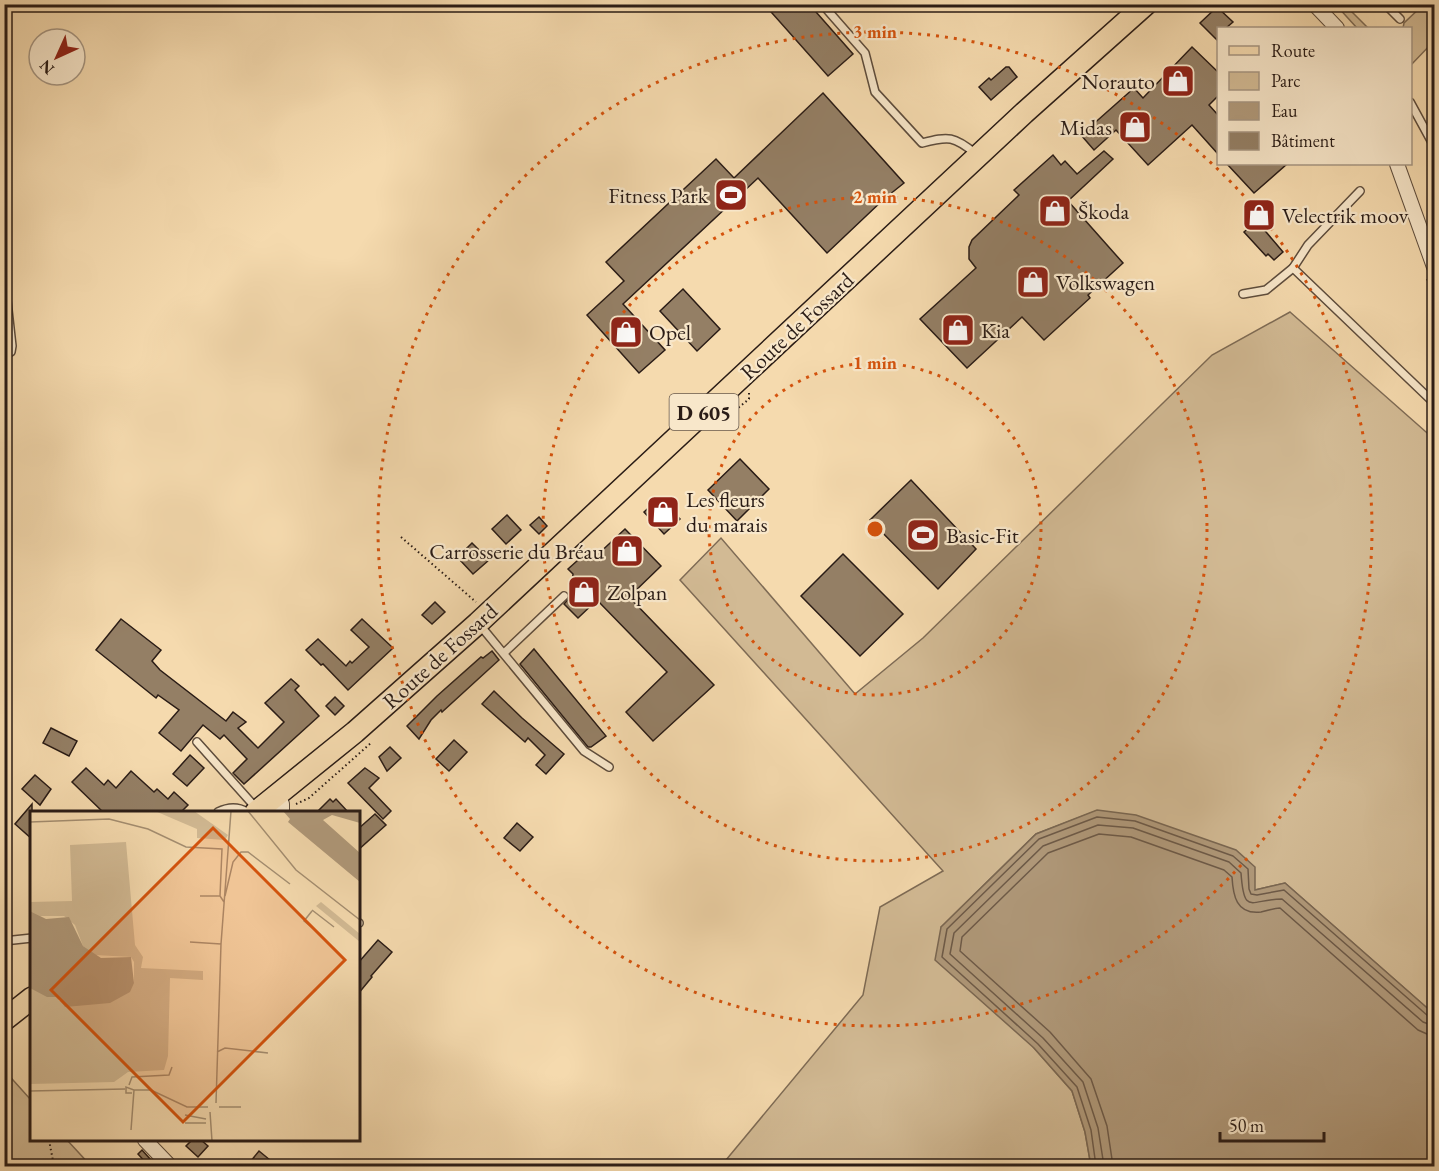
<svg xmlns="http://www.w3.org/2000/svg" width="1439" height="1171" font-family="'EB Garamond',serif">
<rect width="100%" height="100%" fill="#f5daae"/>
<filter id="stains"><feTurbulence type="fractalNoise" baseFrequency=".00333" numOctaves="4"/><feColorMatrix values="0 0 0 0 .2 0 0 0 0 .09 0 0 0 0 .02 0 0 0 .5 -.17"/></filter>
<radialGradient id="worn" r=".72"><stop offset=".6" stop-color="#630" stop-opacity="0"/><stop offset="1" stop-color="#630" stop-opacity=".3"/></radialGradient>
<g fill="#d2ba94" stroke="#7e6b55" stroke-width="1.5">
<polygon points="1336,5 1345,5 1368,28 1357,28"/>
<polygon points="1423,5 1434,5 1434,41 1411,65 1410,28 1403,28 1404,23"/>
<polygon points="1290,312 1434,439 1434,1014 1285,883 1255,890 1096,811 1036,834 941,927 1034,1048 1072,1091 1085,1132 1091,1166 721,1166 863,995 880,907 943,871 680,580 721,538 855,694 923,638 1212,355"/>
<polygon points="4,1070 31,1100 32,1140 67,1140 91,1166 5,1166"/>
</g>
<polygon fill="#b0997a" stroke="#7a6752" stroke-width="1.5" points="1097,810 1136,815 1236,850 1255,867 1255,890 1285,883 1434,1014 1434,1166 1091,1166 1085,1132 1072,1091 1034,1048 935,960 941,927 1036,834"/>
<g fill="none" stroke-linecap="round" stroke-linejoin="round">
<g stroke="#6d5a48" stroke-width="1.5">
<polyline points="1096,1166 1091,1130 1077,1087 1038,1044 942,957 947,929 1039,839 1097,817 1135,821 1233,856 1248,869 1249,889 1251,894 1257,895 1284,890 1428,1016 1434,1018"/>
<path d="M1104,1166L1098,1128L1083,1082L1043,1038L950,954L954,933L1043,846L1098,825L1133,828L1229,862L1241,873C1244,917 1251,899 1282,899L1423,1022L1434,1026"/>
<path d="M1113,1166L1107,1126L1091,1079L1050,1032L960,951L962,937L1048,853L1099,834L1131,837L1224,870L1232,877C1233,895 1236,915 1261,912C1267,911 1273,908 1280,908L1418,1030L1427,1034L1434,1035"/>
</g>
</g>
<g fill="#947f65" stroke="#2a1c16" stroke-width="1.5">
<polygon points="764,4 809,4 853,54 828,76"/>
<polygon points="1217,7 1233,22 1226,28 1218,28 1218,41 1200,23"/>
<polygon points="1192,47 1218,72 1218,96 1209,105 1218,115 1218,154 1192,125 1148,165 1116,130 1094,150 1081,135 1134,88 1143,98"/>
<polygon points="1006,67 1009,67 1017,77 991,100 979,87 989,78 991,80"/>
<polygon points="823,93 904,183 884,199 827,253 758,178 623,304 665,350 639,373 587,315 624,281 606,262 716,159 734,178"/>
<polygon points="1104,151 1113,159 1068,201 1123,263 1088,295 1090,298 1044,340 1022,317 967,368 920,319 976,268 969,259 969,247 972,240 1019,195 1014,190 1053,155 1061,165 1065,161 1077,174"/>
<polygon points="1227,164 1287,164 1254,193"/>
<polygon points="1253,224 1257,229 1261,226 1283,252 1274,260 1268,254 1266,256 1244,232"/>
<polygon points="683,289 720,329 697,351 660,311"/>
<polygon points="740,459 769,489 737,521 708,490"/>
<polygon points="911,480 976,549 938,589 870,520"/>
<polygon points="656,501 663,501 680,519 664,534 644,512"/>
<polygon points="507,515 521,530 506,544 492,529"/>
<polygon points="539,517 547,526 539,534 530,525"/>
<polygon points="625,529 661,566 629,597 714,685 653,741 626,712 667,672 597,600 578,618 564,604 571,596 573,574 568,569 587,552 593,559"/>
<polygon points="472,543 489,560 473,574 460,560 465,555 462,553"/>
<polygon points="843,554 903,614 860,656 801,596"/>
<polygon points="435,602 445,612 432,624 422,615"/>
<polygon points="121,619 161,650 152,661 160,670 226,721 233,712 246,722 238,728 258,748 284,722 265,703 291,679 299,686 295,690 319,716 244,784 233,773 247,759 224,735 220,739 203,725 181,751 159,733 179,710 158,695 156,698 96,650"/>
<polygon points="362,619 393,648 348,690 323,664 321,665 306,650 318,639 346,666 350,661 352,663 369,647 351,630"/>
<polygon points="534,649 606,736 591,747 588,747 520,664"/>
<polygon points="492,651 499,660 442,712 441,710 431,720 419,739 407,726 437,696 481,657 483,658"/>
<polygon points="494,691 522,718 564,754 546,774 536,765 545,755 528,738 525,742 482,704"/>
<polygon points="335,697 344,706 335,715 326,706"/>
<polygon points="51,728 77,741 69,756 43,743"/>
<polygon points="454,740 467,752 449,771 436,759"/>
<polygon points="390,747 401,758 387,771 379,757"/>
<polygon points="190,755 204,768 187,786 173,774"/>
<polygon points="86,768 104,785 108,780 116,788 131,771 154,792 157,789 168,799 174,792 188,805 180,813 104,813 72,782"/>
<polygon points="365,768 379,778 369,788 391,811 383,819 348,783"/>
<polygon points="35,775 51,789 40,805 22,789"/>
<polygon points="330,799 333,802 336,799 349,813 316,813"/>
<polygon points="32,804 32,839 15,824"/>
<polygon points="375,814 386,825 358,850 358,829"/>
<polygon points="517,823 533,837 520,851 504,838"/>
<polygon points="378,940 392,952 371,976 372,977 358,994 358,963"/>
<polygon points="192,1140 201,1140 208,1146 198,1157 186,1146"/>
<polygon points="142,1150 151,1160 147,1164 138,1154"/>
<polygon points="259,1151 270,1160 264,1167 246,1167"/>
</g>
<g fill="none" stroke-linecap="round" stroke-linejoin="round">
<defs>
<g id="lane">
<path d="M822,4L865,53L875,92L922,143C949,136 954,136 976,154"/>
<polyline points="1385,4 1400,19"/>
<polyline points="1410,102 1434,146"/>
<polyline points="1293,268 1308,245 1360,191"/>
<polyline points="4,274 12,346 11,352 4,355"/>
<polyline points="1243,294 1266,290 1293,268 1434,403"/>
<polyline points="479,624 584,751 609,767"/>
<polyline points="504,653 564,596"/>
<polyline points="197,742 257,809"/>
<path d="M218,812C228,807 237,806 247,812"/>
<polyline points="358,923 359,923"/>
<polyline points="4,941 32,938"/>
</g>
<g id="street">
<polyline points="1314,4 1337,28"/>
<polyline points="1397,164 1434,267"/>
<polyline points="277,795 282,804 282,812"/>
<polyline points="145,1140 170,1166"/>
</g>
<g id="primary">
<polyline points="256,812 355,732 478,623 1024,113 1146,4"/>
<polyline points="4,1020 32,998"/>
</g>
</defs>
<use href="#lane" stroke="#5d4c3c" stroke-width="10"/>
<use href="#street" stroke="#5d4c3c" stroke-width="16"/>
<use href="#primary" stroke="#2a1c16" stroke-width="24"/>
<g stroke="#2a1c16" stroke-width="2" stroke-dasharray="1.5 3" stroke-linecap="butt">
<polyline points="1295,4 1301,9"/>
<polyline points="1427,279 1434,292"/>
<polyline points="727,413 732,413 749,399 749,393"/>
<polyline points="401,537 476,602"/>
<polyline points="296,804 309,798 372,742"/>
<polyline points="49,1140 54,1166"/>
</g>
<use href="#lane" stroke="#f8e7ca" stroke-width="7"/>
<use href="#street" stroke="#f8e7ca" stroke-width="14"/>
<use href="#primary" stroke="#f5daae" stroke-width="21"/>
</g>
<g fill="none" stroke="#d5530d" stroke-width="3" stroke-dasharray="3 6">
<circle cx="875" cy="529" r="166"/>
<circle cx="875" cy="529" r="332"/>
<circle cx="875" cy="529" r="497"/>
</g>
<defs>
<symbol id="shop-square" viewBox="-11 -11 22 22"><rect x="-9" y="-9" width="18" height="18" rx="4" fill="#8f2418" stroke="#f8e7ca"/><path d="M-5-2.5h2.3a2.7 3.5 0 0 1 5.4 0H5L5.5 6h-11ZM-1.5-2.5h3a1.5 2.3 0 0 0-3 0Z" fill="#fff"/></symbol>
<symbol id="stadium-square" viewBox="-11 -11 22 22"><rect x="-9" y="-9" width="18" height="18" rx="4" fill="#8f2418" stroke="#f8e7ca"/><path d="M0-5a6.5 5 0 1 0 0 10a6.5 5 0 1 0 0-10ZM-3.5-1.8h7v3.6h-7Z" fill="#fff"/></symbol>
</defs>
<g fill-rule="evenodd">
<use href="#shop-square" x="1159" y="62" width="38" height="38"/>
<use href="#shop-square" x="1116" y="108" width="38" height="38"/>
<use href="#stadium-square" x="712" y="176" width="38" height="38"/>
<use href="#shop-square" x="1036" y="192" width="38" height="38"/>
<use href="#shop-square" x="1240" y="196" width="38" height="38"/>
<use href="#shop-square" x="1014" y="263" width="38" height="38"/>
<use href="#shop-square" x="939" y="311" width="38" height="38"/>
<use href="#shop-square" x="607" y="313" width="38" height="38"/>
<use href="#shop-square" x="644" y="493" width="38" height="38"/>
<use href="#stadium-square" x="904" y="516" width="38" height="38"/>
<use href="#shop-square" x="608" y="532" width="38" height="38"/>
<use href="#shop-square" x="565" y="573" width="38" height="38"/>
</g>
<g text-anchor="middle" dominant-baseline="central" stroke-width="4.5" stroke-linejoin="round" paint-order="stroke">
<rect fill="#f8e7ca" stroke="#68594c" stroke-width="1.5" x="669.5" y="394" width="69" height="36" rx="4.5"/>
<g font-size="21" font-weight="bold" fill="#2a1c16">
<text x="704" y="412">D 605</text>
</g>
<g font-size="22" fill="#2a1c16" stroke="#f8e7ca" text-anchor="start">
<text x="1155" y="81" text-anchor="end">Norauto</text>
<text x="1112" y="127" text-anchor="end">Midas</text>
<text x="708" y="195" text-anchor="end">Fitness Park</text>
<text x="1078" y="211">Škoda</text>
<text x="1282" y="215">Velectrik moov</text>
<text x="1056" y="282">Volkswagen</text>
<text x="981" y="330">Kia</text>
<text x="649" y="332">Opel</text>
<text x="686" y="499">Les fleurs<tspan x="686" dy="25">du marais</tspan></text>
<text x="946" y="535">Basic-Fit</text>
<text x="604" y="551" text-anchor="end">Carrosserie du Bréau</text>
<text x="607" y="592">Zolpan</text>
</g>
<g font-size="22" fill="#2a1c16" stroke="#f8e7ca">
<text transform="translate(797 326) rotate(-43)">Route de Fossard</text>
<text transform="translate(440 656) rotate(-42)">Route de Fossard</text>
</g>
</g>
<g transform="translate(30 811)">
<rect width="330" height="330" fill="#f5daae"/>
<path d="M125,0H164L198,24L195,29L167,27V18ZM96,31L105,134L113,146L111,157L173,160V169L140,167L138,245L134,259L98,261L84,271L0,273V177L28,186L29,190H73L104,172V151L101,146L65,144L53,135L45,114L34,105H10L0,100V91L42,90L40,34ZM291,91L330,123V131L286,95Z" fill="#d2ba94"/>
<path d="M253,0H330V12L302,4L293,9L330,42V71L258,11L260,8ZM0,100L16,108L39,106L53,135L71,147L101,146L104,172L100,181L80,192L35,196L28,186H17L0,177Z" fill="#b0997a"/>
<path fill="none" stroke="#a48e71" stroke-width="1.5" d="M218,0L266,59L330,109M0,11L79,8L118,18L156,36L192,38L190,85L194,91M170,85H190M195,85L203,51L211,41H218L260,73M282,99L304,116M282,100L274,110L291,124M160,131L191,133M187,241L195,237L238,242M99,274L102,266L139,264L142,256M104,279H121L157,296H178M0,280L95,278M186,292L191,133L201,0M189,296H211M180,301L182,330M155,304L176,308M155,312H176M101,319L104,279L96,276V282H102"/>
<path fill="#d5530d" fill-opacity="0.15" stroke="#d5530d" stroke-width="3" d="M183,17L315,149L153,311L21,179Z"/>
<rect width="330" height="330" fill="none" stroke="#2a1c16" stroke-width="3"/>
</g>
<circle cx="875" cy="529" r="9" fill="#d5530d" stroke="#f8e7ca" stroke-width="3"/>
<g font-size="18" text-anchor="middle" font-weight="bold" fill="#d5530d" stroke="#f8e7ca" stroke-width="4.5" stroke-linejoin="round" paint-order="stroke">
<text x="875" y="38">3 min</text>
<text x="875" y="203">2 min</text>
<text x="875" y="369">1 min</text>
</g>
<rect width="1439" height="1171" fill="none" stroke="#f5daae" stroke-width="24"/>
<rect x="6" y="6" width="1427" height="1159" fill="none" stroke="#2a1c16" stroke-width="3"/>
<rect x="12" y="12" width="1415" height="1147" fill="none" stroke="#2a1c16" stroke-width="1.5"/>
<rect x="1217" y="27" width="195" height="138" fill="#f8e7ca" stroke="#a69682" stroke-width="1.5"/>
<rect x="1229" y="46" width="30" height="9" fill="#f5daae" stroke="#a69682" stroke-width="1.5"/>
<text x="1271" y="57" font-size="18" fill="#2a1c16">Route</text>
<rect x="1229" y="72" width="30" height="18" fill="#d2ba94" stroke="#a69682" stroke-width="1.5"/>
<text x="1271" y="87" font-size="18" fill="#2a1c16">Parc</text>
<rect x="1229" y="102" width="30" height="18" fill="#b0997a" stroke="#a69682" stroke-width="1.5"/>
<text x="1271" y="117" font-size="18" fill="#2a1c16">Eau</text>
<rect x="1229" y="132" width="30" height="18" fill="#947f65" stroke="#a69682" stroke-width="1.5"/>
<text x="1271" y="147" font-size="18" fill="#2a1c16">Bâtiment</text>
<g transform="translate(57 57) rotate(225)"><circle r="28" fill="#f8e7ca" stroke="#a69682" stroke-width="1.5"/>
<path d="M0-4.5L10 22L0 15L-10 22Z" fill="#8f2418"/>
<text y="-9" font-size="16" font-weight="bold" text-anchor="middle" fill="#2a1c16">N</text>
</g>
<path d="M1220 1132v9h104v-9" fill="none" stroke="#2a1c16" stroke-width="3"/>
<text x="1229" y="1132" font-size="18" fill="#2a1c16" stroke="#f8e7ca" stroke-width="4.5" paint-order="stroke">50 m</text>
<rect width="100%" height="100%" filter="url(#stains)"/>
<rect width="100%" height="100%" fill="url(#worn)"/>
</svg>
